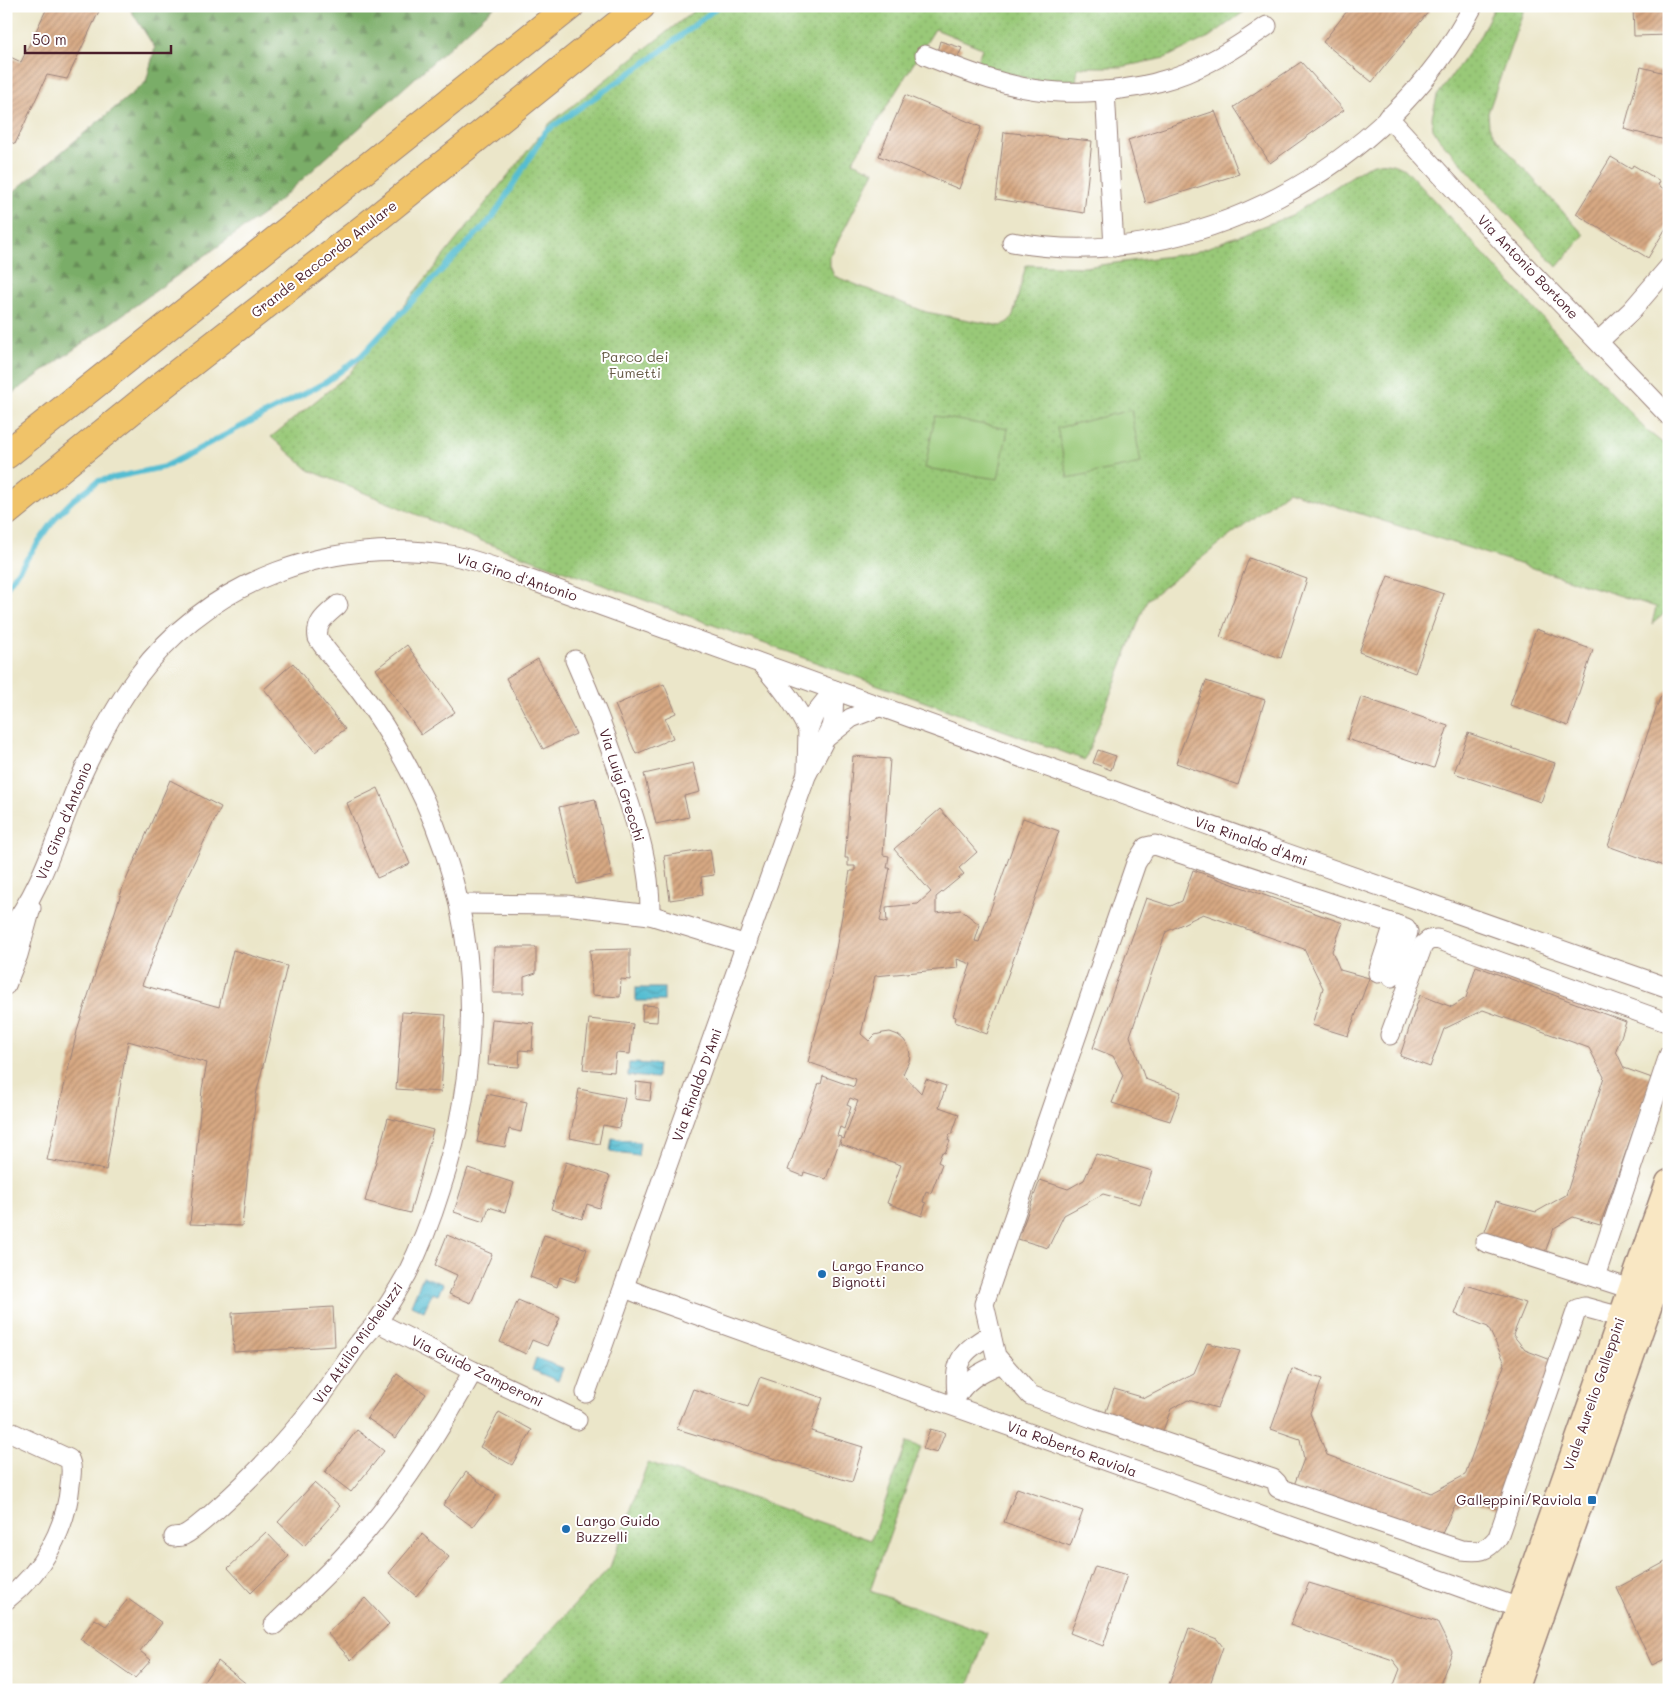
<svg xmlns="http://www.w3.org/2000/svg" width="1675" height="1696" font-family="Mali,sans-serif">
  <defs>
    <pattern id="forest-firs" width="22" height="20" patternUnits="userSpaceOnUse" patternTransform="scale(1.25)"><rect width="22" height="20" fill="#7aad68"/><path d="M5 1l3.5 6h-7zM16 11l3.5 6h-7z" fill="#668c56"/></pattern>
    <pattern id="park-dots" width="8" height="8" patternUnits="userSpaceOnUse" patternTransform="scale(1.25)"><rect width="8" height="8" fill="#99c978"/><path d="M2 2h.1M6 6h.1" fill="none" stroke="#85ac68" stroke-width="1.8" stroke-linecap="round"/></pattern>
    <pattern id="water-waves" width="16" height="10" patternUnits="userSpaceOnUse" patternTransform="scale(1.25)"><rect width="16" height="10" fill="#55bdd2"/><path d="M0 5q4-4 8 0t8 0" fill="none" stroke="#4899ab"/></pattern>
    <pattern id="building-hatch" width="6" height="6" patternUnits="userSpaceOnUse" patternTransform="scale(1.25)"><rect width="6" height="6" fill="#d7a983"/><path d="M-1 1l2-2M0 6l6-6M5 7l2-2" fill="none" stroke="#b0896b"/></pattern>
  </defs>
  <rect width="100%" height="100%" fill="#fff"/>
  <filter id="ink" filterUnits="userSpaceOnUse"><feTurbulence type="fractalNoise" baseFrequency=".02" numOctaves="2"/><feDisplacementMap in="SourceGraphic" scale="10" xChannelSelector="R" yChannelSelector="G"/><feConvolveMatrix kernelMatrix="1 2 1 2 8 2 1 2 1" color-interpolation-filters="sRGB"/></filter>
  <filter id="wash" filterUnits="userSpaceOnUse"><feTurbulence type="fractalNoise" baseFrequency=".0096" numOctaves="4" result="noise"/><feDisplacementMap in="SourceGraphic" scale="20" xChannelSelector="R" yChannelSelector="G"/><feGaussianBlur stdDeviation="1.12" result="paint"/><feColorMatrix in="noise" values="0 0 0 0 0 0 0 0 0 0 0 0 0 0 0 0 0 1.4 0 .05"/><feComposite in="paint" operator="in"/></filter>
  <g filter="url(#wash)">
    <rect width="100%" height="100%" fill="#ebe6c9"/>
    <polygon fill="url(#forest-firs)" stroke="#62664a" points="128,6 495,6 266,212 6,398 6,198 146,82 155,48"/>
    <g fill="url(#park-dots)" stroke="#727452">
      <path d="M 700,6 L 1252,6 L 1209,37 L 1165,58 L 1121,67 L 1078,67 L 1076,82 L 1041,82 L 976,65 L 982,48 L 935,29 L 852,162 L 874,171 L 830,257 L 830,266 L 834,276 L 926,312 L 1001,326 L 1008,322 L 1013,316 L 1026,265 L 1084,267 L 1193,253 L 1292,215 L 1366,167 C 1382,160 1389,162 1405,169 L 1646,430 L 1669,448 L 1669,610 L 1652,624 L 1656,607 L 1288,491 L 1147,600 L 1085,760 L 476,539 L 309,470 L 271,437 L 349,374 L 549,124 Z"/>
      <polygon points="1495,6 1525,6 1488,113 1489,126 1497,139 1584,235 1557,267 1439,139 1433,129 1432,117 1437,96 1479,38"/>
      <polygon points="907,1442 921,1447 870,1591 987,1633 967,1690 495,1690 610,1567 648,1462 871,1540"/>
    </g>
    <g fill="#99c978" stroke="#727452">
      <polygon points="1131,410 1141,463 1068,478 1057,428"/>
      <polygon points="935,416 1008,429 998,479 925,468"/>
    </g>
    <g fill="url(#water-waves)" stroke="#506e7e">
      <rect x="636" y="988" width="28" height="13"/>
      <polygon points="629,1063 658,1064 657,1078 628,1076"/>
      <polygon points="612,1138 640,1142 638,1156 610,1152"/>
      <polygon points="423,1276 443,1284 438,1295 432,1293 424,1311 411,1305"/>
      <polygon points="536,1358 563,1368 558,1381 532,1370"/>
    </g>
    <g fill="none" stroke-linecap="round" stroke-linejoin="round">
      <polyline stroke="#55bdd2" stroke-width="5.5" points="6,588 58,515 73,500 98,481 164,467 326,382 361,356 432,280 493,217 546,131 652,58 719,6"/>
    </g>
    <g id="blocks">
      <g fill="url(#building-hatch)">
        <polygon points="48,6 95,6 100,9 67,79 47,75 15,144 6,140 6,55 21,62"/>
        <polygon points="1351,6 1422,6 1429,11 1372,82 1323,42"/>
        <polygon points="1633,6 1669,6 1669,35 1634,36"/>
        <polygon points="940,41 962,48 956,61 937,52"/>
        <polygon points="1301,62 1344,110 1270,163 1234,107"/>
        <polygon points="1641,67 1669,74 1669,141 1624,129"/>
        <polygon points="905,95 981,127 959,189 879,156"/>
        <polygon points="1215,111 1239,174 1146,204 1128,140"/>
        <polygon points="1004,132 1092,141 1084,213 996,199"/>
        <polygon points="1611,157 1631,169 1633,165 1660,181 1658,185 1669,192 1669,223 1648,258 1576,214"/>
        <polygon points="1249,558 1307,579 1281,658 1220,637"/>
        <polygon points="1388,576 1444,594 1415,673 1359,652"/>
        <polygon points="1536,629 1593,650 1568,726 1510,705"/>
        <polygon points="407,645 455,712 421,735 376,669"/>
        <polygon points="538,659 576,734 543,749 506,678"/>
        <polygon points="293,663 345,729 315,752 264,689"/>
        <polygon points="1206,681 1265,700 1238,785 1176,763"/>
        <polygon points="664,684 676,713 665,718 673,738 636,754 615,705"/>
        <polygon points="1669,688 1669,868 1608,846 1660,698"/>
        <polygon points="1361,697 1448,726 1434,768 1347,739"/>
        <polygon points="1468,733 1555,763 1541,802 1454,773"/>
        <polygon points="1098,750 1116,756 1111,770 1093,763"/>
        <polygon points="853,756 890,759 883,855 889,856 887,868 890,868 880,921 887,923 886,907 918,904 931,892 894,849 940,809 977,852 959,868 964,874 936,897 936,913 961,910 980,925 975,941 979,942 1023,818 1059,831 987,1034 955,1022 956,1017 953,1016 971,964 957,959 958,968 875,976 861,1034 869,1041 875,1035 883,1033 890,1032 898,1035 904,1040 908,1046 910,1054 909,1061 903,1074 921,1093 926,1079 946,1086 939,1107 959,1114 952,1134 950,1134 948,1140 950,1141 945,1153 942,1152 938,1162 942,1164 931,1193 926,1191 923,1202 926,1203 922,1216 887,1203 901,1165 840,1144 842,1138 844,1139 858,1101 850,1098 847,1105 851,1107 844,1129 840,1127 837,1136 841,1137 826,1179 804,1172 803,1176 788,1170 819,1083 821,1084 823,1076 854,1087 856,1079 808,1062 831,977 850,871 855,871 855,866 848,866 848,858 845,858"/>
        <polygon points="693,763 700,792 684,796 689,817 656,824 644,774"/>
        <polygon points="170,780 221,807 174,903 142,985 219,1007 233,950 287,966 256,1095 242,1226 190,1224 202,1089 207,1063 128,1041 106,1170 47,1160 78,1027 123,887"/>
        <polygon points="378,788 410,864 377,878 347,803"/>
        <polygon points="595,799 612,876 577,884 559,807"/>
        <polygon points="710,849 714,875 701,877 703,895 670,900 664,856"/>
        <polygon points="1193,870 1343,923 1332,951 1340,970 1369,978 1348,1036 1312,1025 1323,988 1304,949 1203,914 1166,932 1130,1036 1145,1079 1181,1092 1170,1121 1112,1103 1123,1075 1113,1056 1093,1048 1146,898 1171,906 1182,901"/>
        <polygon points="494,947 536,947 536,973 524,977 524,993 493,993"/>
        <polygon points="630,949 630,980 621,979 620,997 592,995 590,950"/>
        <polygon points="1476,966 1626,1022 1616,1051 1624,1068 1652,1078 1600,1225 1573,1217 1554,1228 1544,1255 1484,1234 1496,1201 1536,1212 1566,1195 1604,1077 1589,1048 1483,1010 1444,1029 1430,1067 1400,1056 1420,995 1452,1007 1466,998"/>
        <polygon points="643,1005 658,1006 657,1022 642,1021"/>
        <polygon points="402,1012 446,1015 441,1092 396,1089"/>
        <polygon points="492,1019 534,1023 532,1051 520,1050 519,1067 488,1065"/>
        <polygon points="589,1019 633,1024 630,1054 616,1053 614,1072 583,1069"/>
        <polygon points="636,1082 652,1084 650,1101 635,1099"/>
        <polygon points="579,1089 625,1098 619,1128 603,1125 599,1144 570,1138"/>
        <polygon points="487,1094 527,1102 521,1132 509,1129 505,1147 477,1142"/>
        <polygon points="388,1118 433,1130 410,1213 365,1201"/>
        <polygon points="1096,1154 1152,1171 1140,1204 1103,1194 1064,1215 1048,1248 1018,1239 1040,1180 1068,1189 1084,1180"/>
        <polygon points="566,1162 610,1176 599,1208 587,1204 582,1219 551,1209"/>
        <polygon points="468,1168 514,1183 505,1212 489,1207 484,1222 454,1212"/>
        <polygon points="447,1235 492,1254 471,1303 449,1294 457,1275 435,1265"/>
        <polygon points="544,1235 587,1249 575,1282 560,1277 557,1287 530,1277"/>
        <polygon points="1466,1285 1526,1303 1513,1335 1525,1350 1556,1362 1498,1509 1472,1501 1454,1507 1441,1536 1294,1485 1304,1459 1300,1439 1271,1429 1292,1369 1322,1379 1310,1413 1327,1455 1431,1493 1465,1475 1505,1363 1488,1327 1455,1314"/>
        <polygon points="518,1300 560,1318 547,1346 532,1340 526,1354 500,1342"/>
        <polygon points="333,1307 335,1346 234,1352 232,1313"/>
        <polygon points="1207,1343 1240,1351 1217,1408 1188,1400 1171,1409 1161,1436 1104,1417 1114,1389 1145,1398 1194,1373"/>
        <polygon points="397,1374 426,1394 396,1438 367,1418"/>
        <polygon points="760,1377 823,1398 811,1431 863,1447 852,1482 677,1429 693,1389 748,1407"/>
        <polygon points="499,1412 532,1430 512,1465 480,1447"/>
        <polygon points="930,1429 945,1433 937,1453 923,1449"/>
        <polygon points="357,1430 384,1451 351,1492 325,1472"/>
        <polygon points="466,1472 497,1495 473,1527 443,1505"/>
        <polygon points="314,1483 340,1506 304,1546 278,1522"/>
        <polygon points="1017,1488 1083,1511 1070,1546 1004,1522"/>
        <polygon points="266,1532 289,1556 251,1593 228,1568"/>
        <polygon points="422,1534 449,1557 416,1596 389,1573"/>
        <polygon points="1669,1560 1669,1657 1652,1665 1617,1588"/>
        <polygon points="1095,1566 1127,1575 1103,1646 1070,1633"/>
        <polygon points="1309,1583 1437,1622 1452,1652 1438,1690 1392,1690 1400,1669 1393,1660 1290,1625"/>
        <polygon points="365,1598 389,1624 351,1660 327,1633"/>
        <polygon points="128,1599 162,1623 140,1651 151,1660 135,1678 80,1639 95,1619 106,1626"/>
        <polygon points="1189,1628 1217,1639 1223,1647 1208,1690 1167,1690"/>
        <polygon points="218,1661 254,1690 198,1690"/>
      </g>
    </g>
  </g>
  <g filter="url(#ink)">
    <use href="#blocks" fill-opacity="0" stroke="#9a827a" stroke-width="1"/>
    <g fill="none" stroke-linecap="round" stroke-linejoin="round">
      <defs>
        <g id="street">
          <path d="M 925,55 C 967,72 1012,90 1059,92 C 1074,93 1090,92 1105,91"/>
          <polyline points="1388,117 1508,248 1669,416"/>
          <path d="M 1012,242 C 1191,276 1391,166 1473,6"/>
          <path d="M 1114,247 L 1105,91 C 1123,89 1141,87 1158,82 C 1199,72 1234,49 1267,26"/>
          <polyline points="1599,341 1631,311 1669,267"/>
          <path d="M 575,660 C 593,701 609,742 623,785 C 638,827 651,870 650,915"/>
          <path d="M 763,666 C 782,687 795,704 808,730"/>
          <polyline points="827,737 851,718 879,707"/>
          <polyline points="807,771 808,730 814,715 834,690"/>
          <polyline points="459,904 566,905 650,915 747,945"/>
          <path d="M 6,934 C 46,886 59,823 85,768 C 100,736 117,704 138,676 C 211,579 331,536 450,555 C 474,559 499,569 522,577 L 1280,851 L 1669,988"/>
          <polyline points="1378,973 1394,924"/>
          <path d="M 1392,977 L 1408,932 L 1406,928 L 1155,845 L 1146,847 L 1136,863 L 984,1304 L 996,1356 L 1030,1395 L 1092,1418 L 1273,1479 L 1277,1483 L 1278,1488 L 1461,1550 C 1480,1552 1486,1552 1498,1537 L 1577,1309 L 1584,1307 L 1621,1317"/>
          <polyline points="6,985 18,955 31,908"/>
          <polyline points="1390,1035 1423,945 1429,940 1437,939 1669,1023"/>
          <polyline points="1485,1242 1631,1289"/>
          <polyline points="1595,1277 1669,1055"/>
          <polyline points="625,1288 650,1298 1519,1608"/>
          <polyline points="377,1322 473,1371 577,1420"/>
          <polyline points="586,1393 806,776 831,727 833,717 834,690"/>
          <path d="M 957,1393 C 953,1360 963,1351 991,1334"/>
          <path d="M 954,1402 C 962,1381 982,1371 1002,1363"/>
          <path d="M 6,1430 L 69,1459 C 73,1467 71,1476 70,1485 C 66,1530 42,1572 6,1600"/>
          <path d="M 174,1537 C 177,1536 181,1537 184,1535 C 193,1531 209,1516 217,1509 C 255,1475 289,1439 320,1398 C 332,1381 344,1364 356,1347 C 362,1338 370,1331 376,1323 C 387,1308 398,1290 407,1274 C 420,1248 431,1220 440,1191 C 487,1051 481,908 412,775 C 396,744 378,714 357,687 C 344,670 328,655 318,638 C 315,622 327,615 338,605"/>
          <path d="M 274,1625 C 306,1594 339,1564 367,1530 C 408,1481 442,1427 473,1371"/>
        </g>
        <g id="secondary">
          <polyline points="1491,1690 1669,1183"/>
          <polyline points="1514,1690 1669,1247"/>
        </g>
        <g id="highway">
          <polyline points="6,455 570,6"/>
          <polyline points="6,512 164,384 372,222 641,6"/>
        </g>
      </defs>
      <use href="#street" stroke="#9a827a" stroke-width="21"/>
      <use href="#secondary" stroke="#9a827a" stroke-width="29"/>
      <use href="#highway" stroke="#9a827a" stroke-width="30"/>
      <use href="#street" stroke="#fff" stroke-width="19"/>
      <use href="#secondary" stroke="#f9e7c3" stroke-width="26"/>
      <use href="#highway" stroke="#f0c369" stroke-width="28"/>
    </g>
  </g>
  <g fill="#1f6fb2" stroke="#fff" stroke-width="2">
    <circle cx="822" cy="1274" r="5"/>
    <rect x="1587" y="1495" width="10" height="10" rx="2.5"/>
    <circle cx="566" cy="1529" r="5"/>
  </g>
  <g text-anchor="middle" stroke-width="4" stroke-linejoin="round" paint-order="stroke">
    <g font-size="14" fill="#4a1f2b" stroke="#fff">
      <text transform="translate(324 259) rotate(-38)" y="5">Grande Raccordo Anulare</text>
      <text transform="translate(1528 267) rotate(46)" y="5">Via Antonio Bortone</text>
      <text transform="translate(517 577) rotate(18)" y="5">Via Gino d'Antonio</text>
      <text transform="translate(622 785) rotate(72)" y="5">Via Luigi Grecchi</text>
      <text transform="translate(64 821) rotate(-68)" y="5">Via Gino d'Antonio</text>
      <text transform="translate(1251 841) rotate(20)" y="5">Via Rinaldo d'Ami</text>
      <text transform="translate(697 1085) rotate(-70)" y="5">Via Rinaldo D'Ami</text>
      <text transform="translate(358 1343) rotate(-55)" y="5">Via Attilio Micheluzzi</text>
      <text transform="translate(477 1371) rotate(26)" y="5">Via Guido Zamperoni</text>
      <text transform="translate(1594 1394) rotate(-71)" y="5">Viale Aurelio Galleppini</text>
      <text transform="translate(1072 1449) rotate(20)" y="5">Via Roberto Raviola</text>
    </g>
    <g font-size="14" fill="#665a46" stroke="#fff">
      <text x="635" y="362">Parco dei<tspan x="635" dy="16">Fumetti</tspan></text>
    </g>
    <g font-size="14" fill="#4a1f2b" stroke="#fff" text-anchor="start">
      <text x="832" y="1271">Largo Franco<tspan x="832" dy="16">Bignotti</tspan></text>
      <text x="1582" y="1505" text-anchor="end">Galleppini/Raviola</text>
      <text x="576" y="1526">Largo Guido<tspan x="576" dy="16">Buzzelli</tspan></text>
    </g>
  </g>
  <rect width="1675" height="1696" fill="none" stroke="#fff" stroke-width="25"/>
  <path d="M25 45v8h146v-8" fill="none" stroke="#4a1f2b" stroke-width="2.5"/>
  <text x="32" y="45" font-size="15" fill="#4a1f2b" stroke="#ffffff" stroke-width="4" paint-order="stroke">50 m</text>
</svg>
